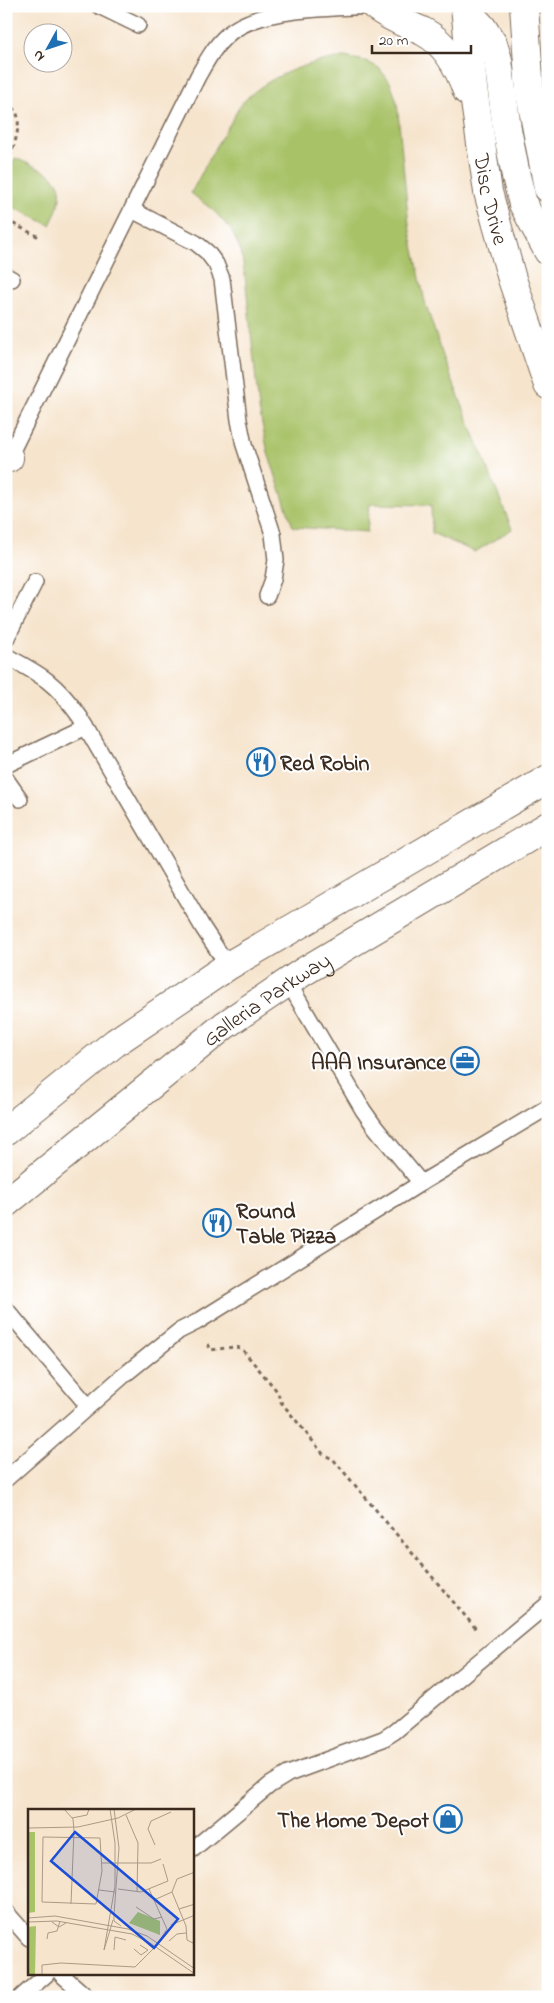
<svg xmlns="http://www.w3.org/2000/svg" width="554" height="2003" font-family="'Indie Flower',sans-serif">
  <rect width="100%" height="100%" fill="#fff"/>
  <filter id="ink" filterUnits="userSpaceOnUse"><feTurbulence type="fractalNoise" baseFrequency=".02" numOctaves="2"/><feDisplacementMap in="SourceGraphic" scale="10" xChannelSelector="R" yChannelSelector="G"/><feConvolveMatrix kernelMatrix="1 2 1 2 8 2 1 2 1" color-interpolation-filters="sRGB"/></filter>
  <filter id="wash" filterUnits="userSpaceOnUse"><feTurbulence type="fractalNoise" baseFrequency=".0096" numOctaves="4" result="noise"/><feDisplacementMap in="SourceGraphic" scale="20" xChannelSelector="R" yChannelSelector="G"/><feGaussianBlur stdDeviation="1.12" result="paint"/><feColorMatrix in="noise" values="0 0 0 0 0 0 0 0 0 0 0 0 0 0 0 0 0 1.4 0 .05"/><feComposite in="paint" operator="in"/></filter>
  <g filter="url(#wash)">
    <rect width="100%" height="100%" fill="#f6e4cc"/>
    <g fill="#a8c268" stroke="#727643">
      <path d="M 344,57 L 366,61 L 379,68 L 390,82 L 397,102 L 409,226 L 425,302 L 445,362 L 512,529 L 475,552 L 432,533 L 431,505 L 370,504 L 367,532 L 293,527 L 268,453 L 259,409 L 245,276 L 241,251 L 231,230 L 215,212 L 191,193 C 204,169 216,144 231,122 C 235,115 238,108 243,102 C 269,75 308,62 344,57 Z"/>
      <path d="M 15,158 C 54,175 74,178 50,225 L 6,204 L 6,178 Z"/>
    </g>
  </g>
  <g filter="url(#ink)">
    <g fill="none" stroke-linecap="round" stroke-linejoin="round">
      <defs>
        <g id="service">
          <polyline points="99,6 138,25"/>
          <polyline points="132,210 196,243 207,252 216,264 222,279 239,420 244,445 273,534 276,560 273,579 267,596"/>
          <polyline points="6,276 12,279"/>
          <path d="M 6,463 L 198,76 C 206,62 214,47 226,36 C 257,7 328,9 370,6"/>
          <polyline points="6,639 35,582"/>
          <path d="M 6,656 C 42,675 56,683 80,717 L 203,928 L 228,966"/>
          <polyline points="6,765 86,727"/>
          <polyline points="6,779 20,799"/>
          <polyline points="288,982 363,1110 375,1127 421,1183"/>
          <polyline points="6,1309 88,1406"/>
          <polyline points="6,1479 123,1376 179,1331 197,1322 421,1183 548,1107"/>
          <polyline points="192,1850 270,1785 288,1774 383,1739 394,1732 548,1604"/>
          <polyline points="6,1912 29,1938"/>
          <polyline points="61,1974 87,1997"/>
          <polyline points="21,1997 47,1974"/>
        </g>
        <polyline id="minor" points="6,457 9,458"/>
        <g id="tertiary">
          <polyline points="6,1131 116,1042 228,966 548,779"/>
          <path id="s1" d="M 6,1203 L 225,1025 L 303,972 L 548,826"/>
        </g>
        <g id="secondary">
          <path d="M 375,6 C 390,18 407,24 424,32 C 447,44 459,68 467,91"/>
          <path id="s2" d="M 465,6 L 473,88 L 488,192 L 512,279 L 548,385"/>
          <polyline points="524,6 530,93 548,188"/>
          <polyline points="465,9 482,27 493,44 498,60 507,129 516,176 523,204 548,251"/>
        </g>
      </defs>
      <use href="#service" stroke="#7c6b5b" stroke-width="18"/>
      <use href="#minor" stroke="#7c6b5b" stroke-width="30"/>
      <use href="#tertiary" stroke="#7c6b5b" stroke-width="30"/>
      <use href="#secondary" stroke="#7c6b5b" stroke-width="30"/>
      <g stroke="#7c6b5b" stroke-width="3" stroke-dasharray="4 4" stroke-linecap="butt">
        <path d="M 6,102 C 9,105 16,110 17,114 C 22,127 11,155 6,167"/>
        <polyline points="6,220 41,238"/>
        <polyline points="208,1344 211,1350 234,1347 241,1348 277,1391 281,1402 324,1455 333,1459 477,1630"/>
      </g>
      <use href="#service" stroke="#fff" stroke-width="15"/>
      <use href="#minor" stroke="#fff" stroke-width="28"/>
      <use href="#tertiary" stroke="#fff" stroke-width="28"/>
      <use href="#secondary" stroke="#fff" stroke-width="28"/>
    </g>
  </g>
  <defs>
    <symbol id="restaurant-ring" viewBox="-11 -11 22 22"><circle r="9.5" fill="#fff" stroke="#1f6fb2" stroke-width="1.5"/><path d="M-5-6h1v4h1v-4h1v4h1v-4h1v5L-1.5 .5V6h-2V.5L-5-1ZM5-6V6H3V1.5H1.5Q1.5-4 5-6Z" fill="#1f6fb2"/></symbol>
    <symbol id="office-ring" viewBox="-11 -11 22 22"><circle r="9.5" fill="#fff" stroke="#1f6fb2" stroke-width="1.5"/><path d="M-6-3h4V-5.5h4V-3h4V5H-6ZM-1-4.5V-3h2v-1.5ZM-6 0V1H6V0Z" fill="#1f6fb2"/></symbol>
    <symbol id="shop-ring" viewBox="-11 -11 22 22"><circle r="9.5" fill="#fff" stroke="#1f6fb2" stroke-width="1.5"/><path d="M-5-2.5h2.3a2.7 3.5 0 0 1 5.4 0H5L5.5 6h-11ZM-1.5-2.5h3a1.5 2.3 0 0 0-3 0Z" fill="#1f6fb2"/></symbol>
  </defs>
  <g fill-rule="evenodd">
    <use href="#restaurant-ring" x="245" y="746" width="32" height="32"/>
    <use href="#office-ring" x="449" y="1045" width="32" height="32"/>
    <use href="#restaurant-ring" x="201" y="1207" width="32" height="32"/>
    <use href="#shop-ring" x="432" y="1803" width="32" height="32"/>
  </g>
  <g text-anchor="middle" stroke-width="4" stroke-linejoin="round" paint-order="stroke">
    <g font-size="22" fill="#3b2a1e" stroke="#fff">
      <text dy="8" stroke="none"><textPath href="#s2" startOffset="195">Disc Drive</textPath></text>
      <text dy="8" stroke="none"><textPath href="#s1" startOffset="331">Galleria Parkway</textPath></text>
    </g>
    <g font-size="22" font-weight="bold" fill="#3b2a1e" stroke="#fff" text-anchor="start">
      <text x="280" y="770">Red Robin</text>
      <text x="446" y="1069" text-anchor="end">AAA Insurance</text>
      <text x="236" y="1218">Round<tspan x="236" dy="25">Table Pizza</tspan></text>
      <text x="429" y="1827" text-anchor="end">The Home Depot</text>
    </g>
  </g>
  <g transform="translate(28 1809)">
    <rect width="166" height="166" fill="#f6e4cc"/>
    <path d="M 0,23 L 7,23 L 7,103 L 0,104 ZM 110,103 L 132,112 L 132,126 L 101,114 ZM 8,117 L 7,166 L 0,166 L 0,118 Z" fill="#a8c268"/>
    <path fill="none" stroke="#ab9a86" stroke-width="1" d="M 36,0 L 45,10 L 46,22 L 43,95M 86,0 L 91,39 L 86,105M 98,6 L 110,34 L 109,83M 44,9 L 59,6 L 61,0M 0,19 L 50,18 L 90,9 L 108,0M 15,28 L 72,29 L 74,62 L 68,95 L 14,93 ZM 127,36 L 120,20 L 123,12 L 143,3M 74,54 L 123,54 L 133,50M 90,80 L 113,83 L 140,72 L 135,55M 121,80 L 139,120 L 130,134M 71,81 L 87,83M 144,83 L 149,70 L 167,63M 126,91 L 144,83 L 158,117 L 159,131 L 167,135M 108,98 L 126,110 L 134,108M 151,100 L 167,95M 86,105 L 86,112 L 93,117M 0,109 L 27,107 L 100,120 L 119,127 L 167,160M 0,113 L 29,112 L 104,125 L 122,134 L 167,165M 24,113 L 31,118 L 38,114M 143,116 L 167,106M 19,130 L 20,124 L 29,122 L 32,112M 141,132 L 149,125 L 158,124M 106,140 L 113,146 L 120,141 L 112,136M 76,141 L 85,111M 76,141 L 87,77 L 87,34 L 82,0M 86,141 L 87,128 L 98,131M 14,166 L 14,156 L 33,154 L 107,158 L 128,137"/>
    <path fill="#1d4ed8" fill-opacity="0.15" stroke="#1d4ed8" stroke-width="2.5" d="M 47,23 L 150,110 L 126,139 L 23,52 Z"/>
    <rect width="166" height="166" fill="none" stroke="#3b2a1e" stroke-width="2.5"/>
  </g>
  <rect width="554" height="2003" fill="none" stroke="#fff" stroke-width="25"/>
  <g transform="translate(48 48) rotate(230)"><circle r="24" fill="#ffffff" stroke="#b1aaa5"/>
  <path d="M0-4L9 19L0 12L-9 19Z" fill="#1f6fb2"/>
  <text y="-8" font-size="14" font-weight="bold" text-anchor="middle" fill="#3b2a1e">N</text>
  </g>
  <path d="M372 45v8h99v-8" fill="none" stroke="#3b2a1e" stroke-width="2.5"/>
  <text x="379" y="45" font-size="15" fill="#3b2a1e" stroke="#ffffff" stroke-width="4" paint-order="stroke">20 m</text>
</svg>
